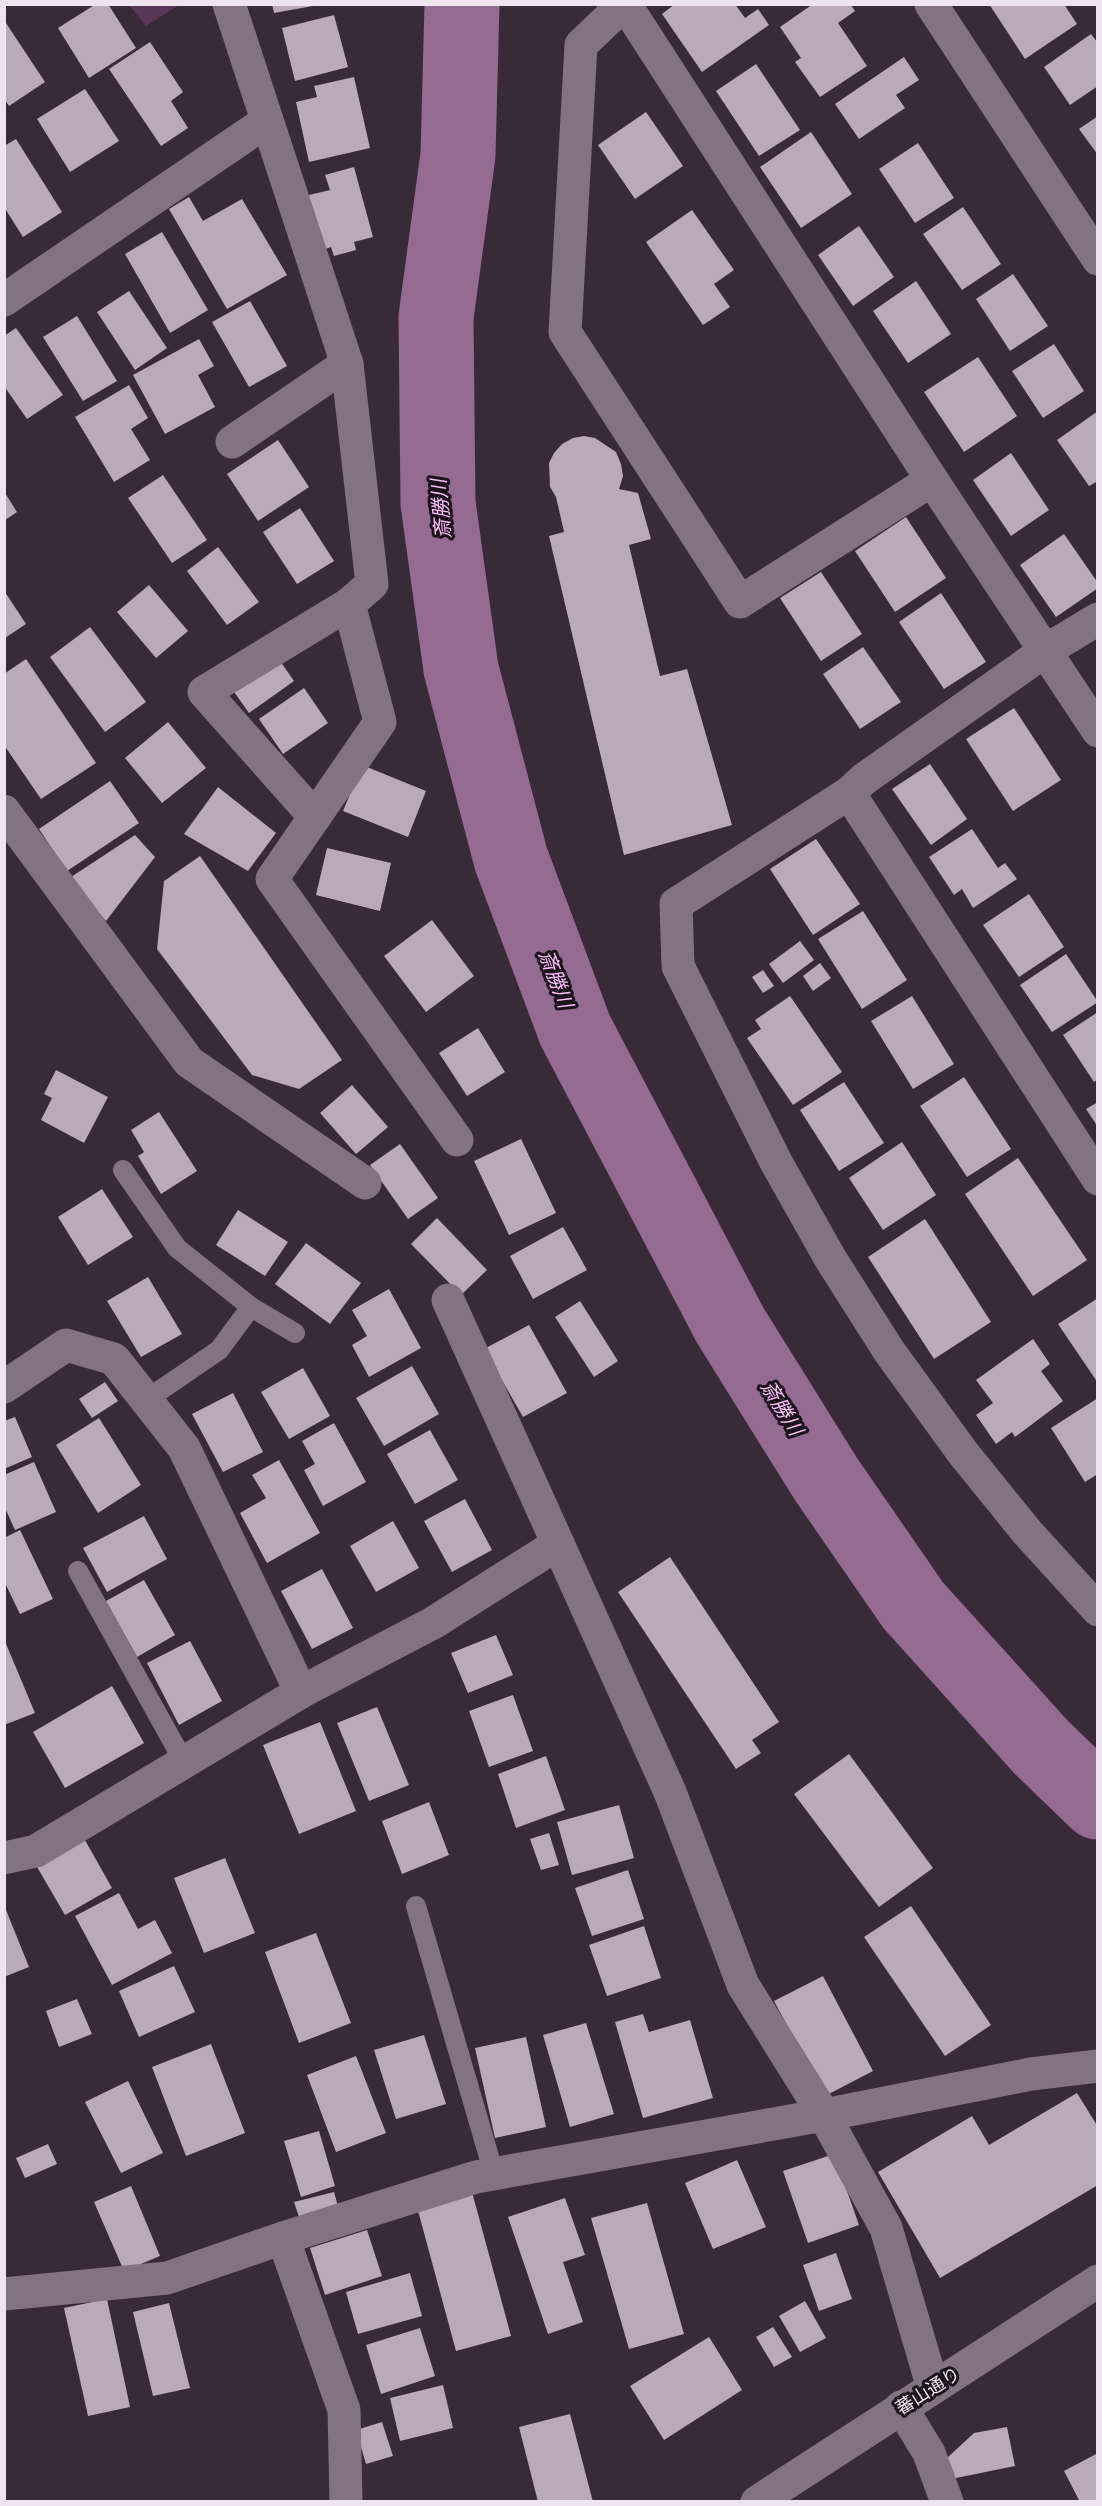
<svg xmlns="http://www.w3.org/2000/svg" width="1102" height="2506" font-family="'Titillium Web','Noto Sans JP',sans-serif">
  <rect width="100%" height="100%" fill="#382a37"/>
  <polygon fill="#583656" points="129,5 179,5 146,26"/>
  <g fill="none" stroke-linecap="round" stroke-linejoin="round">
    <polyline stroke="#956a93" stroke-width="75" points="462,4 458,155 436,317 438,503 461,669 511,859 575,1030 730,1325 826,1479 913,1605 1041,1747 1098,1802"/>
  </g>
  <g fill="#baa9b9">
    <polygon points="96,4 108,4 136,48 89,78 58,28"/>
    <polygon points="272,4 313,4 313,6 274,13"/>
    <polygon points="675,4 735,4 745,18 758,9 769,25 702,72 662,14"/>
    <polygon points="813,4 850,4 855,11 838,23 867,66 820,97 795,62 801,58 780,27"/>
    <polygon points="989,4 1064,4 1077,24 1025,59"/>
    <polygon points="334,15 348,67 295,81 282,28"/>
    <polygon points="4,20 45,82 9,106 4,99"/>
    <polygon points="1091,34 1098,43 1098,86 1070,105 1044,67"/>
    <polygon points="150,42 183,92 171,101 188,128 161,146 109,69"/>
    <polygon points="904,57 919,80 896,95 905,108 859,139 835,104"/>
    <polygon points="756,64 800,130 759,156 716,91"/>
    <polygon points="354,77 370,148 309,162 296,102 317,97 314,86"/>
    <polygon points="85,89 119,141 70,172 37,119"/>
    <polygon points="646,112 683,166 635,199 598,145"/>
    <polygon points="1098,116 1098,155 1079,129"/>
    <polygon points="811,132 852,194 801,228 760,167"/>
    <polygon points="16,139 62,212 23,237 4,207 4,146"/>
    <polygon points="918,143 954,198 915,223 879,169"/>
    <polygon points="354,167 373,237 354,242 356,250 334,256 331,247 320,251 305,196 330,190 325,175"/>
    <polygon points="189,197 203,221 242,199 287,275 227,309 169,209"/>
    <polygon points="963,207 1001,264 962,290 923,234"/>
    <polygon points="692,210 734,270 714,284 730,307 703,325 646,242"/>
    <polygon points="859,226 894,277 853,306 818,255"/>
    <polygon points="162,232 208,310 170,333 125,254"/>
    <polygon points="1013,274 1048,326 1010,351 976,299"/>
    <polygon points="916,281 951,334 908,363 873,311"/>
    <polygon points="129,291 167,348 135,370 97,312"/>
    <polygon points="250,301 287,366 249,387 212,322"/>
    <polygon points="77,316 117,381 83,401 43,337"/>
    <polygon points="16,328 63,395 27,419 4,386 4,336"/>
    <polygon points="199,339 214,366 198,375 215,407 165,434 133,375"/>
    <polygon points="1054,344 1084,391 1043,418 1012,371"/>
    <polygon points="978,357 1017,416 964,452 924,392"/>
    <polygon points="129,385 148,418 131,429 150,460 114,482 75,417"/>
    <polygon points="1098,411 1098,481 1089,486 1057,440"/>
    <polygon points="584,436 595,438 616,452 621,464 623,476 619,489 638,493 651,539 629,545 660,676 687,669 732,825 624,855 549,536 564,532 556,497 550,487 549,463 554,453 562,444 573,438"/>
    <polygon points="278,440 309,487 258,521 227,474"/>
    <polygon points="1011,453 1049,510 1011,536 973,480"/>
    <polygon points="163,475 207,540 172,563 128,498"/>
    <polygon points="5,493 17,512 5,520"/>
    <polygon points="300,508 334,561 297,584 263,532"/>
    <polygon points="906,517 946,578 895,612 855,551"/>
    <polygon points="1064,534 1098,583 1098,588 1056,617 1020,565"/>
    <polygon points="218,547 259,602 227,625 187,571"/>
    <polygon points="821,572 862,634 821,661 780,598"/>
    <polygon points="149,585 188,631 156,658 117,612"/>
    <polygon points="5,592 26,624 5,638"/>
    <polygon points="941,593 986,662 944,689 899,622"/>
    <polygon points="90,627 146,702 105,732 50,657"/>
    <polygon points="863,647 901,702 860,729 823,674"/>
    <polygon points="278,658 294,681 249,713 232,689"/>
    <polygon points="26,659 96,763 41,799 4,745 4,674"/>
    <polygon points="304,688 328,723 283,754 259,719"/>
    <polygon points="1014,708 1061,780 1013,811 966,739"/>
    <polygon points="168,722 206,768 162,803 125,758"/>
    <polygon points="930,764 967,819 931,845 892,789"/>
    <polygon points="362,765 426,791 408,837 343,811"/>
    <polygon points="110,781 139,823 67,871 39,829"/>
    <polygon points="218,787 276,833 248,871 184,834"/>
    <polygon points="972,829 998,868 1005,863 1017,879 973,908 962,889 954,895 929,857"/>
    <polygon points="135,835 155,857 106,921 68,879"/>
    <polygon points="816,839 860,904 813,935 770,869"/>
    <polygon points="327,848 391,863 380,911 316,895"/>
    <polygon points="200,856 342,1060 299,1089 252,1075 157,949 164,881"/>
    <polygon points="1029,894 1064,947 1019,977 983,925"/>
    <polygon points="863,911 907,980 862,1009 818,939"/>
    <polygon points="432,920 474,976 426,1012 384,956"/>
    <polygon points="800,941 814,960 783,983 769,964"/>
    <polygon points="1066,954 1098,1002 1052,1032 1020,985"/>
    <polygon points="820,963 831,978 813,991 803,976"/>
    <polygon points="763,970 774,986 763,993 752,977"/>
    <polygon points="790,996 842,1072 793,1105 747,1038 761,1029 755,1020"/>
    <polygon points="912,996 954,1064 913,1089 871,1021"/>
    <polygon points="1098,1012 1098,1079 1094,1082 1063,1035"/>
    <polygon points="478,1028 505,1072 467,1096 439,1053"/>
    <polygon points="56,1070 108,1097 84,1143 41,1120 52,1098 44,1094"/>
    <polygon points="964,1077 1011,1149 967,1177 920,1106"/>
    <polygon points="844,1082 884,1143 839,1171 800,1110"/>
    <polygon points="352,1085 388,1127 356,1154 320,1113"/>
    <polygon points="1098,1102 1098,1127 1086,1109"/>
    <polygon points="159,1112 197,1171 161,1194 138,1156 144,1152 131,1130"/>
    <polygon points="521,1139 556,1213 509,1235 474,1161"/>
    <polygon points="902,1142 936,1195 883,1230 849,1178"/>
    <polygon points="400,1144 438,1198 408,1219 370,1165"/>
    <polygon points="1018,1158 1087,1260 1033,1296 965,1194"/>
    <polygon points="102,1189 133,1237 88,1265 58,1217"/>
    <polygon points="238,1210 288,1242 265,1276 216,1245"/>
    <polygon points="437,1218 487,1270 461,1295 411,1244"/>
    <polygon points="925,1219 991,1322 934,1359 868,1257"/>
    <polygon points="563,1227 587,1270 533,1299 510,1256"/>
    <polygon points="306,1243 361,1283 330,1324 275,1284"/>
    <polygon points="148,1277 182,1334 141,1357 107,1301"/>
    <polygon points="389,1289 421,1348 369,1377 352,1345 367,1336 352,1310"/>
    <polygon points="1098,1298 1098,1383 1058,1324"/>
    <polygon points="580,1301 618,1361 594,1377 555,1317"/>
    <polygon points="529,1325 567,1393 523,1417 484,1349"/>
    <polygon points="1033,1339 1050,1364 1041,1371 1063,1401 1015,1437 1012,1432 996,1444 976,1415 993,1403 976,1380"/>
    <polygon points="412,1366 439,1414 384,1446 356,1398"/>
    <polygon points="303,1368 330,1416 289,1439 261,1392"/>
    <polygon points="105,1382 118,1401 92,1418 79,1399"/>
    <polygon points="233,1393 263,1452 223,1472 192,1414"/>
    <polygon points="1098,1398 1098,1474 1085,1482 1051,1428"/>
    <polygon points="15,1417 32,1457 4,1469 4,1421"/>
    <polygon points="99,1418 141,1485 98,1513 56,1445"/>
    <polygon points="334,1423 366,1482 323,1506 304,1470 315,1464 302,1441"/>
    <polygon points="430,1430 458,1480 415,1504 387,1454"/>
    <polygon points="279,1460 320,1533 267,1563 240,1513 266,1498 252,1475"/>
    <polygon points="34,1462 56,1512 15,1530 4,1506 4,1475"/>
    <polygon points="465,1499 492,1550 452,1572 424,1521"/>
    <polygon points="144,1516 167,1559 107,1592 83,1548"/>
    <polygon points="393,1521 419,1568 376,1592 350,1546"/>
    <polygon points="20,1530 53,1599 20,1614 4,1581 4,1538"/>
    <polygon points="670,1557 779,1722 752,1740 761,1753 736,1769 618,1592"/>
    <polygon points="322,1569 353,1628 312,1649 281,1591"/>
    <polygon points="144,1580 175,1635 137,1657 106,1601"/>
    <polygon points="496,1635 513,1675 468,1693 451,1653"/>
    <polygon points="4,1639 35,1713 4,1725"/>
    <polygon points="190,1641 222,1701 179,1725 147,1663"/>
    <polygon points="112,1686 144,1743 65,1788 33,1732"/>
    <polygon points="513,1695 533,1751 489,1767 469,1711"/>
    <polygon points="377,1707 409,1785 369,1801 337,1723"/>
    <polygon points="320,1722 356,1811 299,1834 263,1745"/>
    <polygon points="849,1754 933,1868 879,1907 794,1794"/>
    <polygon points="546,1756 565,1810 516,1828 498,1774"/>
    <polygon points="429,1802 449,1855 402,1874 382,1821"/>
    <polygon points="619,1805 634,1858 572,1875 557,1822"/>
    <polygon points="81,1833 112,1888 65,1915 33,1860"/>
    <polygon points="549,1833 559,1865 541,1870 530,1839"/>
    <polygon points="225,1858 255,1933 204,1953 174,1878"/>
    <polygon points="628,1870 644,1919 592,1936 575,1888"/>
    <polygon points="119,1893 138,1929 155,1920 172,1953 112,1985 75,1916"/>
    <polygon points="4,1905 29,1967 4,1977"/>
    <polygon points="911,1906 991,2025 945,2056 864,1937"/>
    <polygon points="644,1926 661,1978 607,1996 589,1945"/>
    <polygon points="316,1933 351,2023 299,2043 265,1952"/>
    <polygon points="174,1966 195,2012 139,2037 119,1991"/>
    <polygon points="823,1976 873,2071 825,2096 774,2001"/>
    <polygon points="77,1999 92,2034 59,2047 46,2011"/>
    <polygon points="643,2014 649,2032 690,2020 713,2098 643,2118 615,2022"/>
    <polygon points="586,2023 614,2114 570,2127 543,2035"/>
    <polygon points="424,2035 446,2104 396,2119 374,2050"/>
    <polygon points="526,2037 546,2127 495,2138 475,2048"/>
    <polygon points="211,2044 245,2133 186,2156 152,2067"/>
    <polygon points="356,2056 386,2133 336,2152 307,2075"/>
    <polygon points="128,2081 163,2153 121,2173 85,2102"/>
    <polygon points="1077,2093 1098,2127 1098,2185 940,2278 878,2172 972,2116 989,2145"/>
    <polygon points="319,2131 335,2186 301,2197 284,2141"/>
    <polygon points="48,2144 57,2164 25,2178 16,2158"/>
    <polygon points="834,2154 859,2225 808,2243 783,2171"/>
    <polygon points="737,2160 766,2227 713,2249 685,2183"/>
    <polygon points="131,2186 160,2256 124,2271 94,2202"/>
    <polygon points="334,2192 339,2210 300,2220 294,2202"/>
    <polygon points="472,2192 511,2336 456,2351 417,2207"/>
    <polygon points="565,2198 585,2255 563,2262 583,2322 548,2334 508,2217"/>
    <polygon points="647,2203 684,2334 629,2349 591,2218"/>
    <polygon points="367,2230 382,2276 325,2295 310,2248"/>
    <polygon points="836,2253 852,2299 819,2311 803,2265"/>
    <polygon points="410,2273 422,2316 358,2334 346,2292"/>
    <polygon points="107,2299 130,2407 88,2416 64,2308"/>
    <polygon points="805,2301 826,2338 800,2352 779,2316"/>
    <polygon points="169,2303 190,2388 153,2396 133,2312"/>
    <polygon points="773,2327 792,2357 774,2367 756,2337"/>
    <polygon points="420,2328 435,2376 381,2394 366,2345"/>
    <polygon points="709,2337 742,2390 664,2440 630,2386"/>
    <polygon points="443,2385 453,2428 400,2441 390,2398"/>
    <polygon points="570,2414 593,2502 538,2502 519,2427"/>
    <polygon points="382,2422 393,2456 366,2464 356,2430"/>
    <polygon points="1007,2427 1015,2466 951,2479 947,2458 974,2433"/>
    <polygon points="1098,2453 1098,2502 1080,2502 1064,2471"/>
  </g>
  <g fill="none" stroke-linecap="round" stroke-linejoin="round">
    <g stroke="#837382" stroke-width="20">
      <polyline points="123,1170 177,1248 251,1307 295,1333"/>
      <polyline points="146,1400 219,1350 251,1307"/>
      <polyline points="78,1571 184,1762"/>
      <polyline points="416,1906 494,2174"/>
    </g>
    <g stroke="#837382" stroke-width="33">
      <polyline points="229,4 347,364 372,584 349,604 380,722 272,879 457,1140"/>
      <polyline points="624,4 581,45 565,332 740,602 932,480"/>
      <polyline points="625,4 932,480 1098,731"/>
      <polyline points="4,300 267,121"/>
      <polyline points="232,442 347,364"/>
      <polyline points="1098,619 1045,651 864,779 849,793 676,904 678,966 776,1162 830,1258 889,1351 963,1453 1027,1532 1098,1610"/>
      <polyline points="849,793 1098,1179"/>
      <polyline points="4,811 189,1062 365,1183"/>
      <polyline points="315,817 204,692 349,604"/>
      <polyline points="448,1300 670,1792 743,1985 824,2115 886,2228 933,2388"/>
      <polyline points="4,1387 66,1345 114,1359 184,1448 301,1692"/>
      <polyline points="4,1858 36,1851 301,1692 433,1623 558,1544"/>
      <polyline points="283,2238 344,2410 346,2502"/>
      <polyline points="4,2294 167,2278 283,2238 476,2177 824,2115 1031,2074 1098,2066"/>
      <polyline points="901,2407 929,2453 947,2502"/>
    </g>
    <g stroke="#837382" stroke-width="33">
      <polyline points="931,4 1098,259"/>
      <polyline points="757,2502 1098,2281"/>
    </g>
  </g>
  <g text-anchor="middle" stroke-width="6" stroke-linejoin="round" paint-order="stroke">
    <g font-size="18" fill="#eee4ed" stroke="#1b151b">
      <text transform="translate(928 2391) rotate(-32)" y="6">蕃山通り</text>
    </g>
    <g font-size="20" font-style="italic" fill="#febcfb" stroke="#1b151b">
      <text transform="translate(441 509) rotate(-95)" y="7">斎勝川</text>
      <text transform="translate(556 979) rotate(69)" y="7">斎勝川</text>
      <text transform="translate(782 1408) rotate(58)" y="7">斎勝川</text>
    </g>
  </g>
  <rect width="1102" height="2506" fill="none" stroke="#eee4ed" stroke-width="12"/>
</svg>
